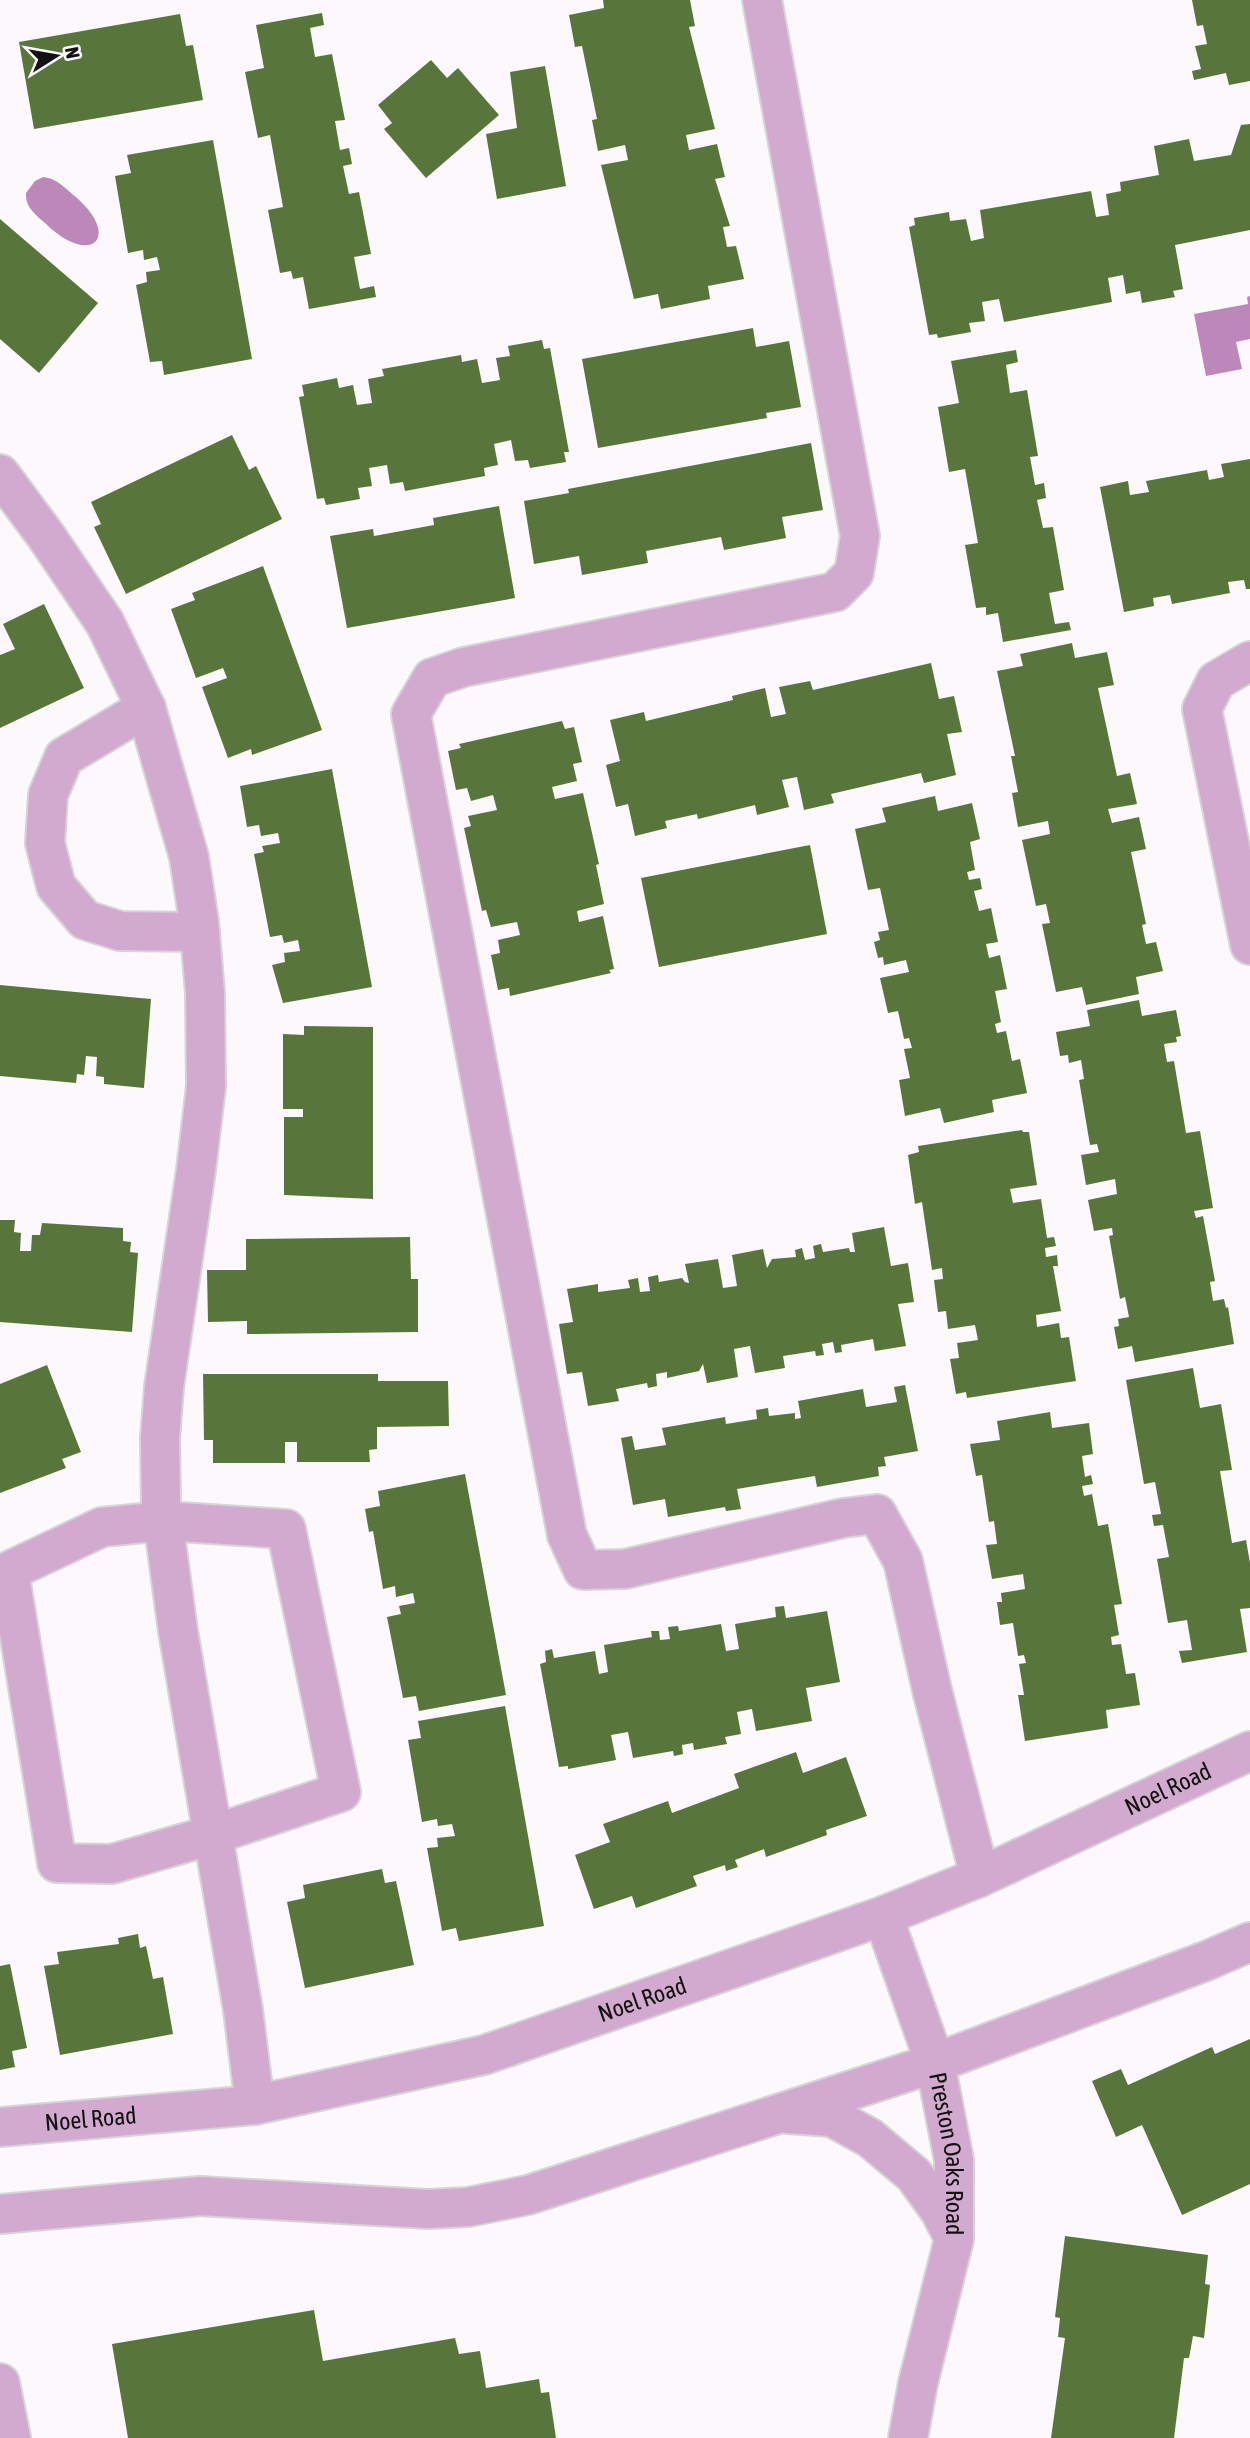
<svg xmlns="http://www.w3.org/2000/svg" width="1250" height="2438" font-family="'Asap Condensed',sans-serif">
  <rect width="100%" height="100%" fill="#fdf8fc"/>
  <g fill="#bc88b9">
    <path d="M 43,177 C 55,178 62,185 71,193 C 125,236 91,269 45,223 C 35,214 25,207 26,193 L 35,181 Z"/>
    <polygon points="1250,296 1250,339 1236,342 1242,369 1206,376 1194,314 1248,304 1247,297"/>
  </g>
  <g fill="#58763c">
    <polygon points="603,0 690,0 695,26 689,27 715,129 686,135 689,150 717,144 725,177 715,179 730,226 723,227 727,247 736,246 744,279 708,286 710,299 661,309 658,294 634,299 601,165 628,160 625,145 598,151 592,120 597,119 582,46 575,47 569,15 604,8"/>
    <polygon points="1192,0 1250,0 1250,81 1229,85 1226,73 1194,80 1192,71 1201,69 1195,46 1207,44 1203,25 1197,26"/>
    <polygon points="322,13 324,25 310,28 315,57 332,54 345,120 335,121 340,150 349,148 352,164 343,166 349,194 359,192 371,254 354,257 360,289 374,286 376,297 309,309 303,277 293,279 291,271 280,273 268,210 283,207 270,135 258,138 245,72 264,68 256,25"/>
    <polygon points="180,14 186,46 193,45 203,100 34,129 19,42"/>
    <polygon points="431,60 447,78 458,68 499,115 426,178 384,129 392,123 378,105"/>
    <polygon points="545,66 566,186 497,199 486,134 517,128 510,72"/>
    <polygon points="1250,124 1250,230 1175,245 1183,289 1173,291 1175,297 1142,303 1140,291 1126,294 1123,275 1108,278 1112,302 1004,322 999,299 982,302 985,321 969,323 971,332 938,338 937,334 929,335 909,227 915,225 914,218 949,212 950,221 966,219 971,241 984,238 980,210 1091,191 1096,217 1109,215 1106,194 1121,191 1120,182 1159,175 1154,146 1189,139 1194,161 1231,155 1241,125"/>
    <polygon points="213,140 252,359 164,375 162,361 150,362 136,285 147,282 146,272 160,270 157,257 144,260 143,250 128,253 115,176 131,173 127,155"/>
    <polygon points="0,219 98,303 39,373 0,339"/>
    <polygon points="753,328 756,347 789,341 801,407 766,413 767,418 598,448 582,359"/>
    <polygon points="542,340 544,349 550,348 569,452 564,452 566,462 530,468 528,460 515,461 511,440 494,444 498,465 484,468 485,476 405,491 403,482 390,484 387,465 369,468 372,486 358,488 360,499 326,505 324,498 317,499 299,397 304,396 302,385 337,378 339,388 353,385 357,405 372,403 368,379 384,376 382,369 461,355 462,362 477,359 482,383 500,380 496,358 510,356 508,346"/>
    <polygon points="1016,350 1018,362 1006,365 1010,393 1027,390 1038,456 1030,457 1035,485 1044,483 1046,498 1037,500 1043,528 1053,527 1064,590 1049,593 1055,624 1069,622 1071,630 1003,642 998,613 986,615 986,607 976,608 965,545 978,543 965,469 949,472 938,407 959,403 951,361"/>
    <polygon points="232,435 249,470 256,466 282,519 126,594 94,527 101,524 91,502"/>
    <polygon points="811,443 823,510 782,517 786,538 724,550 721,537 646,551 648,563 582,575 579,556 534,564 524,501 569,493 568,489"/>
    <polygon points="1250,459 1250,589 1246,589 1244,580 1228,582 1230,593 1172,604 1170,595 1153,598 1154,606 1124,612 1100,487 1128,481 1130,495 1149,492 1146,481 1207,470 1209,480 1224,477 1221,464"/>
    <polygon points="499,506 515,598 347,628 330,536 373,529 374,536 434,525 433,518"/>
    <polygon points="263,566 322,730 252,755 251,749 228,758 202,687 227,678 223,668 196,678 171,609 195,600 192,593"/>
    <polygon points="44,604 84,688 0,728 0,655 15,649 3,624"/>
    <polygon points="1072,643 1075,658 1107,652 1114,685 1098,688 1117,776 1130,773 1137,804 1108,809 1112,823 1139,817 1146,849 1131,852 1146,924 1142,925 1146,944 1156,942 1163,971 1136,977 1139,994 1086,1005 1082,987 1056,992 1042,924 1050,923 1046,904 1036,906 1022,840 1050,834 1048,821 1018,827 1012,793 1018,792 1011,756 1015,756 997,671 1023,666 1020,654"/>
    <polygon points="931,663 939,699 954,696 962,732 947,734 956,775 924,783 921,773 831,794 834,803 804,810 797,777 782,780 789,807 757,815 755,805 698,819 697,814 665,821 667,828 635,836 628,804 616,807 606,765 620,761 610,720 644,712 646,721 733,700 732,696 765,688 771,717 786,714 779,687 810,681 813,690"/>
    <polygon points="562,721 565,729 574,727 582,762 573,764 577,781 552,787 555,799 583,793 599,864 596,865 604,904 577,911 579,922 603,916 614,969 609,970 611,973 510,996 509,988 498,990 491,955 500,953 498,940 520,935 517,922 491,927 486,910 482,911 464,828 471,826 468,816 497,810 493,795 471,801 467,788 456,790 448,751 461,748 459,744"/>
    <polygon points="332,769 372,987 283,1003 272,965 285,962 284,953 300,951 298,940 284,943 282,935 270,937 254,854 264,852 262,846 280,843 278,833 261,836 259,825 247,827 240,786"/>
    <polygon points="935,796 938,811 972,803 980,839 970,842 975,870 967,872 969,880 980,878 982,889 974,891 979,911 991,908 998,942 986,944 989,958 1000,955 1007,989 995,991 1001,1022 995,1024 997,1033 1006,1031 1012,1061 1020,1059 1027,1093 992,1100 994,1112 944,1123 940,1108 905,1116 899,1080 910,1078 904,1049 912,1048 909,1038 904,1039 898,1011 888,1013 880,978 909,972 906,960 884,965 883,957 878,958 874,942 880,940 878,932 889,930 880,888 868,890 855,829 886,822 882,808"/>
    <polygon points="810,845 827,934 659,967 641,878"/>
    <polygon points="0,985 151,999 144,1088 104,1084 104,1077 96,1076 97,1057 86,1056 84,1075 77,1074 76,1083 0,1076"/>
    <polygon points="1139,1000 1142,1016 1176,1010 1181,1036 1176,1037 1177,1042 1164,1044 1167,1062 1174,1061 1186,1133 1200,1131 1213,1208 1194,1211 1196,1218 1203,1216 1215,1281 1210,1282 1213,1301 1224,1299 1226,1308 1228,1307 1234,1344 1135,1362 1132,1346 1118,1349 1114,1327 1119,1326 1118,1319 1129,1317 1125,1297 1120,1299 1109,1236 1113,1235 1112,1228 1094,1231 1088,1200 1117,1194 1115,1179 1086,1185 1081,1155 1099,1152 1097,1144 1090,1145 1079,1080 1084,1079 1081,1060 1069,1063 1068,1055 1060,1056 1056,1032 1090,1026 1087,1010"/>
    <polygon points="304,1026 373,1027 373,1199 284,1195 284,1117 303,1117 303,1109 283,1109 283,1034 304,1035"/>
    <polygon points="1022,1130 1023,1132 1029,1132 1037,1185 1010,1189 1013,1203 1041,1199 1047,1238 1054,1237 1056,1246 1045,1248 1046,1257 1057,1255 1058,1266 1053,1266 1061,1311 1036,1315 1037,1327 1059,1323 1061,1338 1069,1337 1076,1381 967,1398 966,1392 956,1394 950,1359 959,1358 957,1343 978,1340 975,1325 948,1329 946,1311 938,1312 934,1280 943,1279 942,1268 932,1270 922,1202 915,1204 908,1155 919,1152 918,1146"/>
    <polygon points="0,1220 15,1220 14,1232 21,1233 20,1251 31,1251 32,1235 40,1235 42,1223 123,1228 123,1241 131,1242 130,1252 138,1253 132,1332 0,1322"/>
    <polygon points="884,1227 891,1266 908,1263 914,1302 898,1304 906,1346 875,1351 873,1339 841,1345 842,1352 835,1353 833,1342 822,1344 824,1355 816,1356 815,1351 783,1356 785,1368 755,1373 750,1346 734,1349 738,1377 707,1383 703,1364 699,1371 667,1378 667,1372 656,1374 657,1386 648,1388 647,1383 616,1389 619,1401 588,1406 582,1372 567,1374 559,1324 573,1322 567,1289 598,1284 598,1292 630,1288 628,1280 638,1278 640,1292 650,1291 648,1277 658,1275 659,1282 682,1278 685,1282 689,1283 685,1264 718,1259 723,1288 737,1286 732,1255 763,1249 767,1268 772,1259 796,1257 795,1250 802,1248 805,1260 815,1258 813,1246 821,1244 823,1252 849,1248 850,1252 855,1252 852,1233"/>
    <polygon points="410,1237 411,1279 418,1279 418,1332 247,1334 247,1321 208,1322 207,1270 246,1270 246,1239"/>
    <polygon points="47,1365 81,1452 62,1459 66,1468 0,1493 0,1384"/>
    <polygon points="1193,1368 1200,1408 1221,1404 1232,1470 1220,1471 1232,1543 1246,1540 1250,1563 1250,1608 1240,1609 1247,1652 1182,1663 1179,1651 1192,1650 1187,1620 1168,1623 1157,1559 1169,1557 1163,1525 1154,1526 1152,1515 1161,1514 1155,1482 1144,1484 1126,1380"/>
    <polygon points="203,1374 378,1374 378,1381 448,1381 449,1426 377,1427 377,1449 369,1450 370,1462 297,1462 297,1442 285,1442 285,1463 213,1463 213,1440 204,1440"/>
    <polygon points="905,1385 918,1451 884,1457 886,1466 878,1467 879,1476 817,1487 815,1476 737,1489 741,1509 726,1511 725,1507 668,1517 665,1499 633,1505 621,1438 632,1436 635,1450 666,1445 662,1428 725,1417 726,1424 757,1419 756,1410 768,1408 769,1416 795,1413 795,1419 801,1418 798,1401 863,1389 866,1407 897,1402 894,1387"/>
    <polygon points="1050,1412 1052,1428 1089,1423 1093,1454 1082,1456 1085,1477 1091,1475 1093,1484 1082,1486 1084,1496 1092,1494 1098,1526 1108,1524 1122,1604 1114,1605 1119,1635 1111,1637 1112,1645 1121,1644 1126,1674 1135,1673 1140,1705 1106,1710 1108,1728 1025,1741 1018,1695 1024,1695 1019,1664 1026,1663 1024,1655 1018,1656 1013,1623 1000,1625 997,1602 1002,1602 1001,1593 1025,1589 1023,1574 992,1579 986,1545 997,1544 994,1521 989,1522 982,1475 976,1476 970,1444 1000,1440 997,1421"/>
    <polygon points="465,1474 506,1695 419,1711 416,1696 403,1698 387,1617 401,1614 399,1606 415,1603 413,1593 396,1597 395,1586 383,1589 373,1531 369,1532 365,1509 380,1506 378,1491"/>
    <polygon points="784,1606 786,1618 827,1611 840,1682 806,1688 812,1721 756,1731 752,1709 737,1712 741,1734 725,1737 727,1744 694,1750 693,1743 682,1745 683,1754 674,1756 673,1751 633,1758 628,1732 611,1735 616,1760 568,1769 568,1766 559,1767 540,1664 546,1662 545,1651 552,1649 554,1658 595,1651 599,1674 608,1672 604,1645 652,1637 651,1631 659,1631 660,1640 670,1639 668,1627 678,1626 679,1631 721,1624 726,1651 739,1649 735,1624 776,1617 775,1607"/>
    <polygon points="505,1706 544,1926 459,1941 456,1928 442,1931 427,1848 438,1847 437,1838 455,1836 452,1824 438,1826 437,1819 422,1822 408,1740 421,1738 418,1721"/>
    <polygon points="796,1752 803,1773 846,1757 867,1816 826,1830 827,1835 766,1857 764,1849 735,1860 738,1867 726,1871 725,1865 693,1876 697,1886 636,1908 632,1896 594,1909 575,1855 610,1842 603,1824 668,1801 672,1813 739,1788 734,1774"/>
    <polygon points="382,1869 385,1883 396,1881 414,1965 305,1988 287,1902 305,1898 303,1885"/>
    <polygon points="138,1934 140,1948 146,1946 153,1979 163,1977 173,2034 60,2055 44,1966 59,1964 57,1952 119,1944 118,1938"/>
    <polygon points="10,1964 27,2048 12,2051 15,2067 0,2070 0,1966"/>
    <polygon points="1250,2039 1250,2184 1182,2215 1142,2125 1116,2137 1092,2081 1121,2069 1128,2085 1212,2047 1215,2054"/>
    <polygon points="1065,2236 1208,2255 1205,2284 1210,2285 1204,2338 1193,2336 1189,2358 1184,2358 1174,2438 1051,2438 1065,2338 1058,2337 1060,2318 1055,2317"/>
    <polygon points="314,2310 323,2361 455,2338 459,2354 480,2351 486,2388 539,2379 541,2393 549,2392 556,2438 128,2438 112,2344"/>
  </g>
  <g fill="none" stroke-linecap="round" stroke-linejoin="round">
    <defs>
      <g id="minor">
        <polyline points="762,0 860,536 854,573 835,592 464,667 432,678 411,714 567,1535 583,1570 625,1569 843,1518 877,1514 903,1561 932,1690 980,1877"/>
        <polyline points="0,474 46,536 105,623 146,708 189,857 199,922 205,993 206,1086 196,1170 164,1387 160,1438 161,1505 178,1631 243,2010 255,2105"/>
        <polyline points="1250,661 1216,681 1202,709 1250,945"/>
        <polyline points="146,708 64,757 48,795 45,843 56,886 85,920 120,931 200,932"/>
        <polygon points="164,1521 286,1529 341,1792 212,1835 112,1864 57,1863 9,1571 102,1527"/>
        <path id="s1" d="M 883,1916 L 935,2063 L 954,2160 L 954,2239 L 918,2383 L 908,2438"/>
        <polyline points="788,2114 832,2117 870,2138 914,2175 940,2211 954,2238"/>
        <path id="s2" d="M 0,2127 L 255,2105 L 484,2055 L 883,1916 L 980,1877 L 1250,1751"/>
        <polyline points="0,2214 200,2196 428,2209 468,2207 528,2195 935,2063 1206,1961 1250,1942"/>
        <polyline points="0,2383 11,2438"/>
      </g>
    </defs>
    <use href="#minor" stroke="#d7d3d6" stroke-width="42"/>
    <use href="#minor" stroke="#d2aacf" stroke-width="38"/>
  </g>
  <g text-anchor="middle" stroke-width="5" stroke-linejoin="round" paint-order="stroke">
    <g font-size="24" fill="#121011" stroke="#fdf8fc">
      <text dy="8" stroke="none"><textPath href="#s2" startOffset="1225">Noel Road</textPath></text>
      <text dy="8" stroke="none"><textPath href="#s2" startOffset="658">Noel Road</textPath></text>
      <text dy="8" stroke="none"><textPath href="#s2" startOffset="91">Noel Road</textPath></text>
      <text dy="8" stroke="none"><textPath href="#s1" startOffset="248">Preston Oaks Road</textPath></text>
    </g>
  </g>
  <g transform="translate(56 56) rotate(79)" stroke="#fdf8fc" stroke-width="5" paint-order="stroke">
  <path d="M0-5L12 26L0 18L-12 26Z" fill="#121011"/>
  <text y="-10" font-size="19" font-weight="bold" text-anchor="middle" fill="#121011">N</text>
  </g>
</svg>
